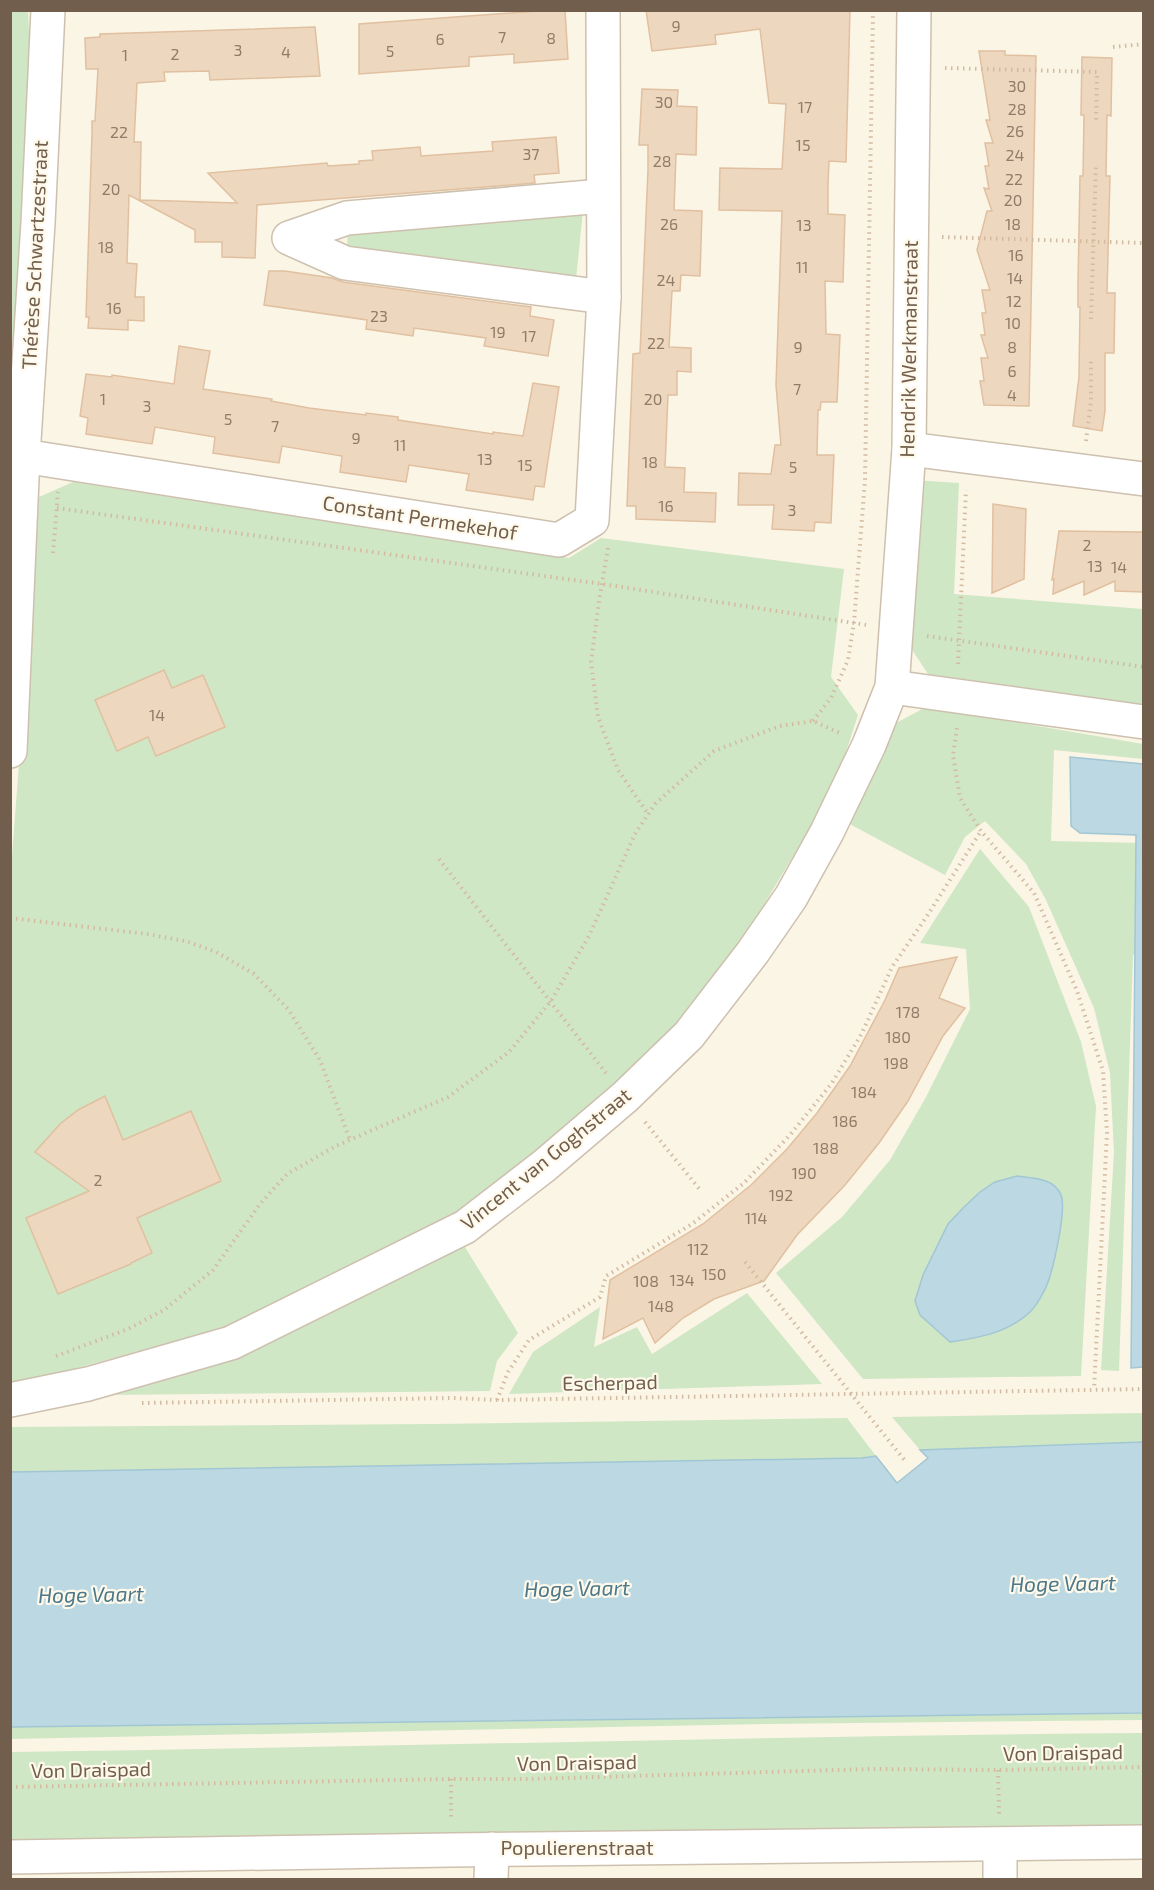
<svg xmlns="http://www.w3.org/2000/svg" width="1154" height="1890" font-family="'Exo 2',sans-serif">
  <rect width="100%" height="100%" fill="#fbf5e5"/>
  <g fill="#cfe7c5">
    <polygon points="28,10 38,223 11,603 10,11"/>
    <polygon points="583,211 576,279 347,250 348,227"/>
    <polygon points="913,480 959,483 954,594 1143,609 1143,705 928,674 903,636"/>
    <polygon points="73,482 569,558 601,538 844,569 831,677 858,715 835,786 742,941 669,1038 557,1142 454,1219 228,1327 11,1386 10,883 39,497"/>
    <polygon points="926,707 1143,744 1143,759 1054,750 1051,841 1143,843 1144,954 1133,955 1119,1371 1101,1370 1114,1152 1110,1073 1094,1008 1046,900 1026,864 985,821 965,837 945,875 844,821 885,729"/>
    <polygon points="980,849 1029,907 1081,1042 1096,1106 1081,1376 863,1379 776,1273 842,1217 890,1160 926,1097 970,1009 966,949 920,943"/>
    <polygon points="460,1239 518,1333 497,1361 490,1391 101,1395"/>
    <polygon points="747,1293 822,1384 509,1394 533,1352 600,1307 594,1347 637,1327 652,1354"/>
    <polygon points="1143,1413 1143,1442 920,1450 892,1417"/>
    <polygon points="847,1418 876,1456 862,1458 11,1472 10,1427 433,1424"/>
    <polygon points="1144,1712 1143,1720 764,1724 11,1739 10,1727"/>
    <path d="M 1143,1733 L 1143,1825 L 200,1837 L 11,1843 L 10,1752 C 388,1747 766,1736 1143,1733 Z"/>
  </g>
  <g fill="#bbd8e3" stroke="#a2c6d4" stroke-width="1.5">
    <polygon points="1070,757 1143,764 1143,1367 1131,1368 1136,835 1080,833 1071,826"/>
    <path d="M 1017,1176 C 1033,1178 1054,1178 1061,1195 C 1067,1210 1052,1279 1043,1293 C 1040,1299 1035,1307 1030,1312 C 1008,1333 978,1338 950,1342 L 920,1315 L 915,1301 L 923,1275 L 948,1224 L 964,1207 L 980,1192 L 995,1182 Z"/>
    <polygon points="1143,1442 1143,1713 11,1727 11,1472 862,1458 876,1456 897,1483 928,1458 920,1450"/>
  </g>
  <g fill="#eed7bf" stroke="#e0c0a0" stroke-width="1.5">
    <polygon points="551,10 565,10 568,59 514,63 514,54 469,57 469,66 359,74 359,24"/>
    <polygon points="646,10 850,10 846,162 829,161 828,185 828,214 845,215 843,282 825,281 826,334 840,335 837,402 821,402 820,410 818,410 817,455 834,455 831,523 815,522 814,531 772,529 774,505 738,505 739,473 771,474 775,445 781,445 776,385 782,211 719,210 720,168 782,169 786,104 769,103 760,29 715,35 716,44 652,51"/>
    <polygon points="315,27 320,76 210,80 209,71 164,72 165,81 137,83 134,142 141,142 140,200 237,203 208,173 327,163 328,166 359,164 359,161 373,160 372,151 420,147 421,156 493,151 492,142 556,137 559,173 534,175 535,183 257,205 255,258 222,257 222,242 195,242 195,230 129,195 127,263 137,264 135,297 144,297 144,321 128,320 128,330 88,328 89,317 86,317 92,133 92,121 95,121 98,69 86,69 85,38 100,37 100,34"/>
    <polygon points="979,51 1005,51 1005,55 1036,56 1029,406 984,405 980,381 984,381 981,358 988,358 981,335 985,335 982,313 986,313 982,290 990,290 977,250 987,211 992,211 984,188 989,189 985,166 989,166 985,143 993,143 986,120 990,120"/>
    <polygon points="1082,57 1112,58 1111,116 1107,115 1106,176 1110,176 1107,293 1115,293 1114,353 1105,353 1105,411 1102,431 1073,426 1079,377 1080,307 1078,307 1078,284 1080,176 1083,176 1084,115 1081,115"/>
    <polygon points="642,89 678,90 677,106 697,107 696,155 676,154 674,210 702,211 700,276 681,275 680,291 672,291 669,347 691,348 691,372 677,371 677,395 668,395 665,467 685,468 684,492 716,493 715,522 636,519 636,506 627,506 633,354 640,353 648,170 648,145 639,145"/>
    <polygon points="269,271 285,271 332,278 343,282 531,307 530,316 554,320 548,356 484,346 486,338 414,328 413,336 366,329 367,320 264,305"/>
    <polygon points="179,346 210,351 203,389 272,399 271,401 309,408 366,415 366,413 398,417 398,420 493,434 493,432 523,436 533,383 559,387 544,487 535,486 533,500 466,490 469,474 409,465 406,482 340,472 342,456 282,446 279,463 213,453 215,437 155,427 152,444 86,434 88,418 80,416 86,374 112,377 112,375 174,384"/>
    <polygon points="993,504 1026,509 1024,579 992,593"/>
    <polygon points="1059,531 1143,532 1143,592 1115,591 1115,581 1084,595 1084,581 1053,594 1054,579 1052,580"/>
    <polygon points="164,670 172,688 203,675 225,727 156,756 148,737 117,751 95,700"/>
    <polygon points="957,957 939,998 965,1008 943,1036 908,1101 879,1143 845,1185 797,1235 764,1281 714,1299 683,1318 655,1343 643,1318 603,1339 610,1280 703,1224 751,1185 787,1149 817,1113 850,1066 885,1000 899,968"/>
    <polygon points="105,1096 123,1140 191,1111 221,1181 137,1218 152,1253 131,1263 131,1264 58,1294 26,1218 89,1191 35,1152 60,1124 78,1110"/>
  </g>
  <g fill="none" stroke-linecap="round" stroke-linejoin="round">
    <defs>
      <g id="minor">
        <polyline points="602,196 347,218 289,238 345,263 604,297"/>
        <polyline points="909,449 1144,479"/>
        <polyline points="23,456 559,540 592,520 604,297 603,10"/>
        <polyline points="892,687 1144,722"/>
        <polyline points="10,751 23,456 38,223 48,10"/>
        <polyline points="10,1400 88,1384 231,1343 465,1227 544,1166 625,1097 689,1035 753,952 791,897 827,832 869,745 892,687 909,449 914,10"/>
        <polyline points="1000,1845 1000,1880"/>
        <polyline points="10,1857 451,1850 1144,1842"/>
        <polyline points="491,1880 492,1849"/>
      </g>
    </defs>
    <use href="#minor" stroke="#cec0af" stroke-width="36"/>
    <g stroke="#d3bba2" stroke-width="4" stroke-dasharray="1.5 4.5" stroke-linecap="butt">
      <polyline points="1113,47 1144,44"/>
      <polyline points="945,68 1097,72 1096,124"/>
      <polyline points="942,237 1144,243"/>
      <polyline points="1091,319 1096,164"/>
      <polyline points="1086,441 1091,400 1091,358"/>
      <polyline points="57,508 602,584 867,625"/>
      <polyline points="608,548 599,601 591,662 598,717 618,770 648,814"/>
      <polyline points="53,553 58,492"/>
      <polyline points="927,636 1144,667"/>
      <polyline points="958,664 966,490"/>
      <polyline points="813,721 831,698 848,660 854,622 865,480 873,10"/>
      <polyline points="957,728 953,755 960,798 981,831 1034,893 1077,991 1103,1071 1107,1133 1094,1389"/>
      <polyline points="439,859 606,1073"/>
      <polyline points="10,918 147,934 185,941 216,952 254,974 288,1009 320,1060 350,1140"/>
      <polyline points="645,1122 701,1191"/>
      <polyline points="745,1262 906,1462"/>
      <polyline points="56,1356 128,1329 164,1310 213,1270 260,1204 287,1174 336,1146 448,1097 509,1052 551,1001 589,936 635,834 655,804 714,751 780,726 813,721 842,734"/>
      <polyline points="497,1400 508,1372 529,1340 600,1297 606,1276 692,1224 744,1183 790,1135 832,1083 862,1033 892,967 927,916 981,831"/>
      <polyline points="142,1403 453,1398 497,1400 1144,1389"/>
      <polyline points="998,1770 999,1814"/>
      <polyline points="451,1779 451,1820"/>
      <polyline points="10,1787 451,1779 529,1779 871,1769 998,1770 1144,1767"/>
    </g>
    <use href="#minor" stroke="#fff" stroke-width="33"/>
  </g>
  <g text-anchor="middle" stroke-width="4.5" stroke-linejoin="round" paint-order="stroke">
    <g font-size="16" fill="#917c69">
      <text x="676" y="32">9</text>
      <text x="502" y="43">7</text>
      <text x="551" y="44">8</text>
      <text x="440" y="45">6</text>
      <text x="238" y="56">3</text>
      <text x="390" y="57">5</text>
      <text x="286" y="58">4</text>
      <text x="175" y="60">2</text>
      <text x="125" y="61">1</text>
      <text x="1017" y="92">30</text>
      <text x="664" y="108">30</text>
      <text x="805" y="113">17</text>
      <text x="1017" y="115">28</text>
      <text x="1015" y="137">26</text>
      <text x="119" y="138">22</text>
      <text x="803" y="151">15</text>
      <text x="531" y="160">37</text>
      <text x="1015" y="161">24</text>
      <text x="662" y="167">28</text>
      <text x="1014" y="185">22</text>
      <text x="111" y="195">20</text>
      <text x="1013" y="206">20</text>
      <text x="669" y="230">26</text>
      <text x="1013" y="230">18</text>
      <text x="804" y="231">13</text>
      <text x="106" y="253">18</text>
      <text x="1016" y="261">16</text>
      <text x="802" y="273">11</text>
      <text x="1015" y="284">14</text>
      <text x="666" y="286">24</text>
      <text x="1014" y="307">12</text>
      <text x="114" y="314">16</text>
      <text x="379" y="322">23</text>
      <text x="1013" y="329">10</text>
      <text x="498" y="338">19</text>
      <text x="529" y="342">17</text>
      <text x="656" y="349">22</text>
      <text x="798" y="353">9</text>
      <text x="1012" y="353">8</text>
      <text x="1012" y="377">6</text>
      <text x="797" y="395">7</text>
      <text x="1012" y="401">4</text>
      <text x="103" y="405">1</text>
      <text x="653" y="405">20</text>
      <text x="147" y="412">3</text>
      <text x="228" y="425">5</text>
      <text x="275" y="432">7</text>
      <text x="356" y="444">9</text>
      <text x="400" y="451">11</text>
      <text x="485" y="465">13</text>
      <text x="650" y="468">18</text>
      <text x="525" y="471">15</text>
      <text x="793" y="473">5</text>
      <text x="666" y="512">16</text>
      <text x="792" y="516">3</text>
      <text x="1087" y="551">2</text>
      <text x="1095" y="572">13</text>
      <text x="1119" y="573">14</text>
      <text x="157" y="721">14</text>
      <text x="908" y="1018">178</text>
      <text x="898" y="1043">180</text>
      <text x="896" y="1069">198</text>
      <text x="864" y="1098">184</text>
      <text x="845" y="1127">186</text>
      <text x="826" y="1154">188</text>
      <text x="804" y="1179">190</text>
      <text x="98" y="1186">2</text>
      <text x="781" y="1201">192</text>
      <text x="756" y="1224">114</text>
      <text x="698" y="1255">112</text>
      <text x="714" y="1280">150</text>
      <text x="682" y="1286">134</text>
      <text x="646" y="1287">108</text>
      <text x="661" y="1312">148</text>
    </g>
    <g font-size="20" fill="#725e4c" stroke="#fef9eb">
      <text transform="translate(35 255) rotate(-87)" y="7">Thérèse Schwartzestraat</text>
      <text transform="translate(909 349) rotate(-89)" y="7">Hendrik Werkmanstraat</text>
      <text transform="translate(420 518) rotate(9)" y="7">Constant Permekehof</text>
      <text transform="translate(546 1159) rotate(-39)" y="7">Vincent van Goghstraat</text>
      <text transform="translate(610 1383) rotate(-1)" y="7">Escherpad</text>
      <text transform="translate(1063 1753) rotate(-1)" y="7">Von Draispad</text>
      <text transform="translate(577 1763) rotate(-1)" y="7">Von Draispad</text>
      <text transform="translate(91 1770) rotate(-1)" y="7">Von Draispad</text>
      <text x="577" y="1855">Populierenstraat</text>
    </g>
    <g font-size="21" font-style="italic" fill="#4b788a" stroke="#fef9eb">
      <text transform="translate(1063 1584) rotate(-1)" y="7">Hoge Vaart</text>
      <text transform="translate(577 1589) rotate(-1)" y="7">Hoge Vaart</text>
      <text transform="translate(91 1595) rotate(-1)" y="7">Hoge Vaart</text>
    </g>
  </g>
  <rect width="1154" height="1890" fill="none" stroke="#725e4c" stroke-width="24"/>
</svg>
